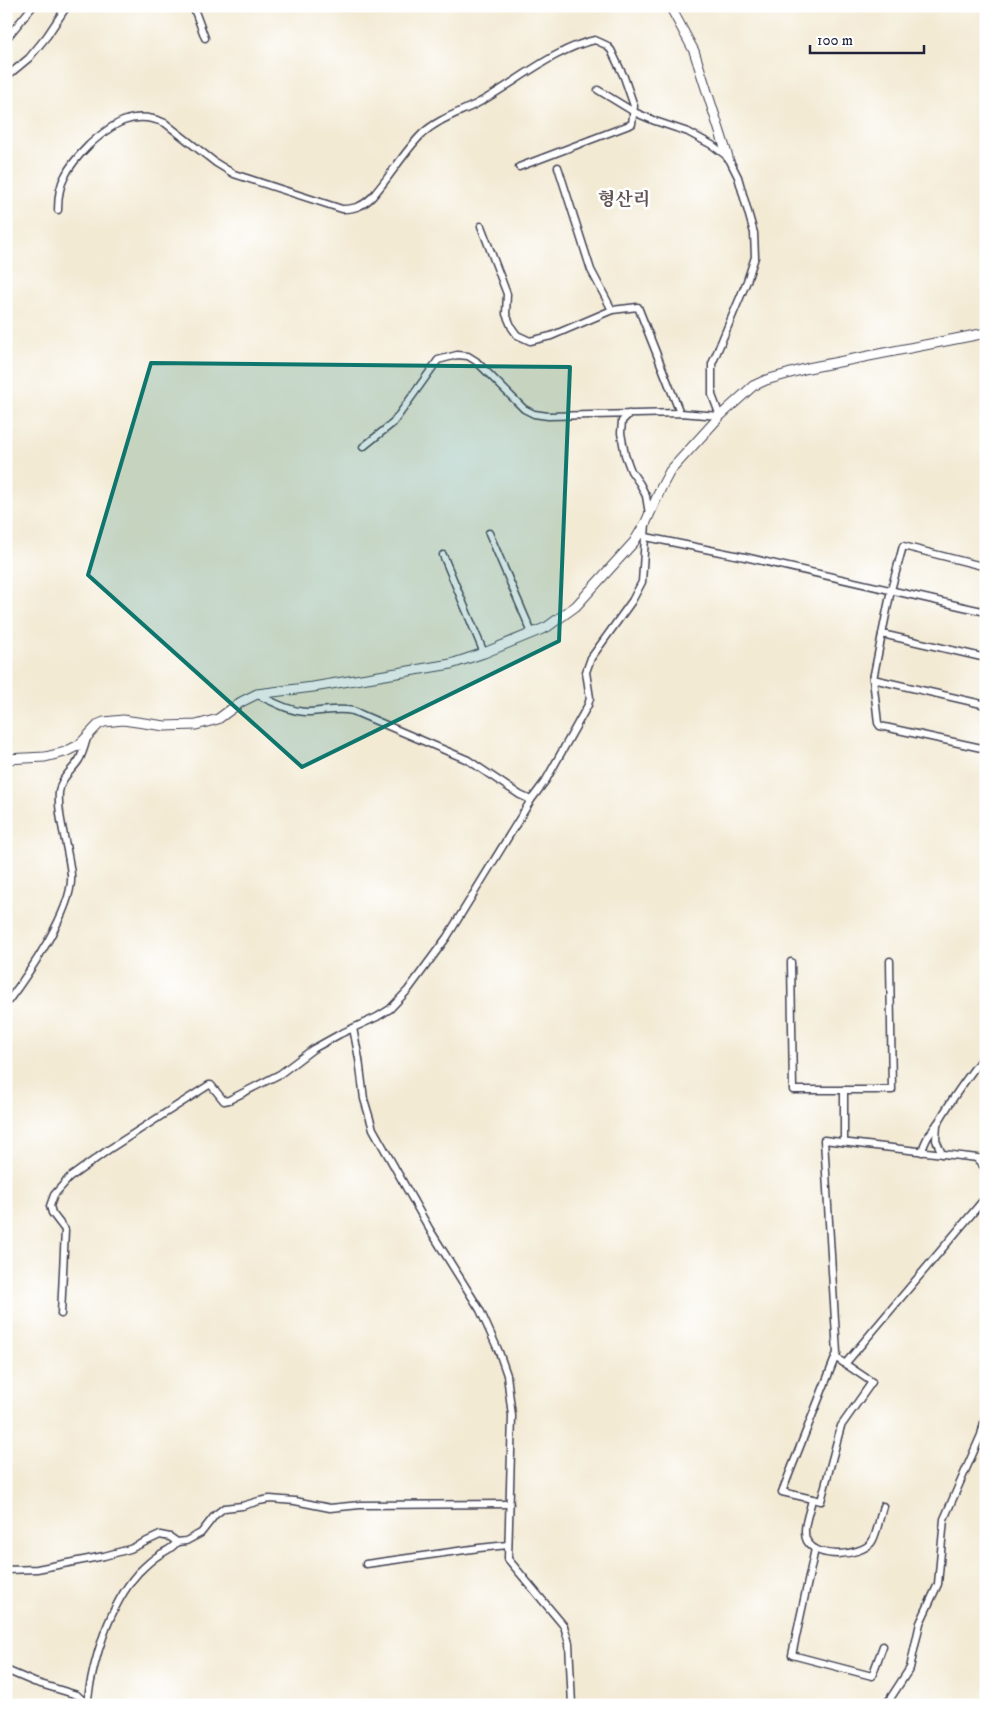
<svg xmlns="http://www.w3.org/2000/svg" width="992" height="1711" font-family="'IM FELL DW Pica','Noto Serif KR',serif">
  <rect width="100%" height="100%" fill="#fff"/>
  <filter id="ink" filterUnits="userSpaceOnUse"><feTurbulence type="fractalNoise" baseFrequency=".02" numOctaves="2"/><feDisplacementMap in="SourceGraphic" scale="10" xChannelSelector="R" yChannelSelector="G"/><feConvolveMatrix kernelMatrix="1 2 1 2 8 2 1 2 1" color-interpolation-filters="sRGB"/></filter>
  <filter id="wash" filterUnits="userSpaceOnUse"><feTurbulence type="fractalNoise" baseFrequency=".0096" numOctaves="4" result="noise"/><feDisplacementMap in="SourceGraphic" scale="20" xChannelSelector="R" yChannelSelector="G"/><feGaussianBlur stdDeviation="1.12" result="paint"/><feColorMatrix in="noise" values="0 0 0 0 0 0 0 0 0 0 0 0 0 0 0 0 0 1.4 0 .05"/><feComposite in="paint" operator="in"/></filter>
  <g filter="url(#wash)">
    <rect width="100%" height="100%" fill="#f3ead4"/>
  </g>
  <g filter="url(#ink)">
    <g fill="none" stroke-linecap="round" stroke-linejoin="round">
      <defs>
        <g id="street">
          <polyline points="193,6 205,38"/>
          <polyline points="6,39 33,6"/>
          <polyline points="6,77 29,58 47,36 67,6"/>
          <polyline points="558,167 591,270 612,310"/>
          <path d="M 58,210 C 58,198 59,187 65,176 C 70,165 80,154 89,145 C 112,124 133,109 165,123 L 216,163 L 234,174 L 342,209 C 355,209 363,206 372,197 C 390,177 403,153 422,134 C 438,119 459,113 478,103 C 514,84 555,48 595,40 L 606,45 L 611,50 L 624,77 L 634,106 L 632,124 L 519,167"/>
          <polyline points="481,226 507,294 506,314 512,328 517,335 530,341 551,336 612,310 638,307 680,413"/>
          <polyline points="629,414 622,421 621,433 625,455 631,471 640,484 646,496 649,514"/>
          <polyline points="363,447 393,423 438,360 457,355 468,356 476,361 524,409 534,414 548,416 680,413 720,416 712,395 712,364 747,281 755,257 754,233 738,177 728,157 712,145 688,132 655,121 634,112 598,90"/>
          <polyline points="489,533 532,633"/>
          <polyline points="646,537 745,557 986,612"/>
          <polyline points="443,555 484,653"/>
          <polyline points="986,567 903,546 891,590 873,679 878,723 880,726 986,749"/>
          <polyline points="882,634 986,658"/>
          <polyline points="873,679 986,705"/>
          <path d="M 258,695 C 273,702 289,711 306,712 C 322,712 337,707 353,711 L 468,760 L 520,795 L 531,800"/>
          <polyline points="791,962 793,1090 892,1090 890,961"/>
          <path d="M 6,1004 C 27,976 74,909 71,875 C 69,850 57,817 59,792 C 61,777 72,771 79,760 C 83,753 85,745 87,738"/>
          <polyline points="353,1028 359,1059 364,1099 373,1129 430,1230 480,1310 499,1352 507,1375 512,1416 508,1559 564,1626 569,1643 572,1705"/>
          <polyline points="844,1090 844,1142"/>
          <polyline points="937,1124 936,1140 942,1154"/>
          <path d="M 922,1152 C 925,1138 932,1132 939,1121 C 953,1097 969,1075 986,1053"/>
          <polyline points="977,1159 986,1169"/>
          <polyline points="61,1314 65,1230 52,1213 50,1206 54,1195 69,1178 108,1150 209,1085 211,1085 224,1101 229,1100 280,1074 313,1049 340,1034 377,1017 390,1009 408,990 447,937 531,800 546,780 588,705 590,698 586,672 591,658 632,601 642,582 646,523"/>
          <polyline points="835,1357 872,1382 841,1426 821,1501 782,1492 837,1353 824,1140 986,1159"/>
          <polyline points="845,1364 986,1197"/>
          <path d="M 812,1499 C 810,1511 801,1530 807,1541 C 818,1560 859,1556 871,1543 C 877,1536 880,1515 883,1506"/>
          <polyline points="815,1549 792,1655 872,1676 883,1646"/>
          <polyline points="366,1564 479,1548 508,1545"/>
          <polyline points="6,1570 37,1569 104,1556 130,1549 160,1535 170,1537 177,1542 186,1541 201,1533 215,1515 224,1508 242,1506 259,1501 270,1499 295,1501 330,1508 360,1505 510,1504"/>
          <polyline points="6,1670 34,1682 77,1695 88,1705"/>
          <path d="M 87,1704 C 93,1660 109,1606 138,1573 C 144,1567 151,1560 159,1555 C 165,1551 172,1549 177,1542"/>
          <polyline points="886,1705 910,1668 920,1623 938,1584 944,1519 981,1435 986,1414"/>
        </g>
        <g id="secondary">
          <polyline points="670,6 694,51 728,157"/>
          <polyline points="6,759 45,757 65,752 79,745 99,724 104,722 123,720 165,726 196,725 218,719 241,702 257,694 313,687 451,664 484,653 547,627 576,606 634,542 646,522 661,488 670,471 720,416 753,386 766,380 808,368 986,333"/>
        </g>
      </defs>
      <use href="#street" stroke="#414052" stroke-width="9"/>
      <use href="#secondary" stroke="#414052" stroke-width="11"/>
      <use href="#street" stroke="#fff" stroke-width="6"/>
      <use href="#secondary" stroke="#fff" stroke-width="9"/>
    </g>
  </g>
  <path fill="#0f766e" fill-opacity="0.2" stroke="#0f766e" stroke-width="4" stroke-linejoin="round" d="M 151,363 L 570,367 L 559,641 L 302,767 L 88,575 Z"/>
  <g text-anchor="middle" stroke-width="5" stroke-linejoin="round" paint-order="stroke">
    <g font-size="18" font-weight="bold" fill="#645554" stroke="#fff">
      <text x="624" y="205">형산리</text>
    </g>
  </g>
  <rect width="992" height="1711" fill="none" stroke="#fff" stroke-width="25"/>
  <path d="M810 45v8h114v-8" fill="none" stroke="#22223b" stroke-width="2.5"/>
  <text x="817" y="45" font-size="15" fill="#22223b" stroke="#ffffff" stroke-width="4" paint-order="stroke">100 m</text>
</svg>
